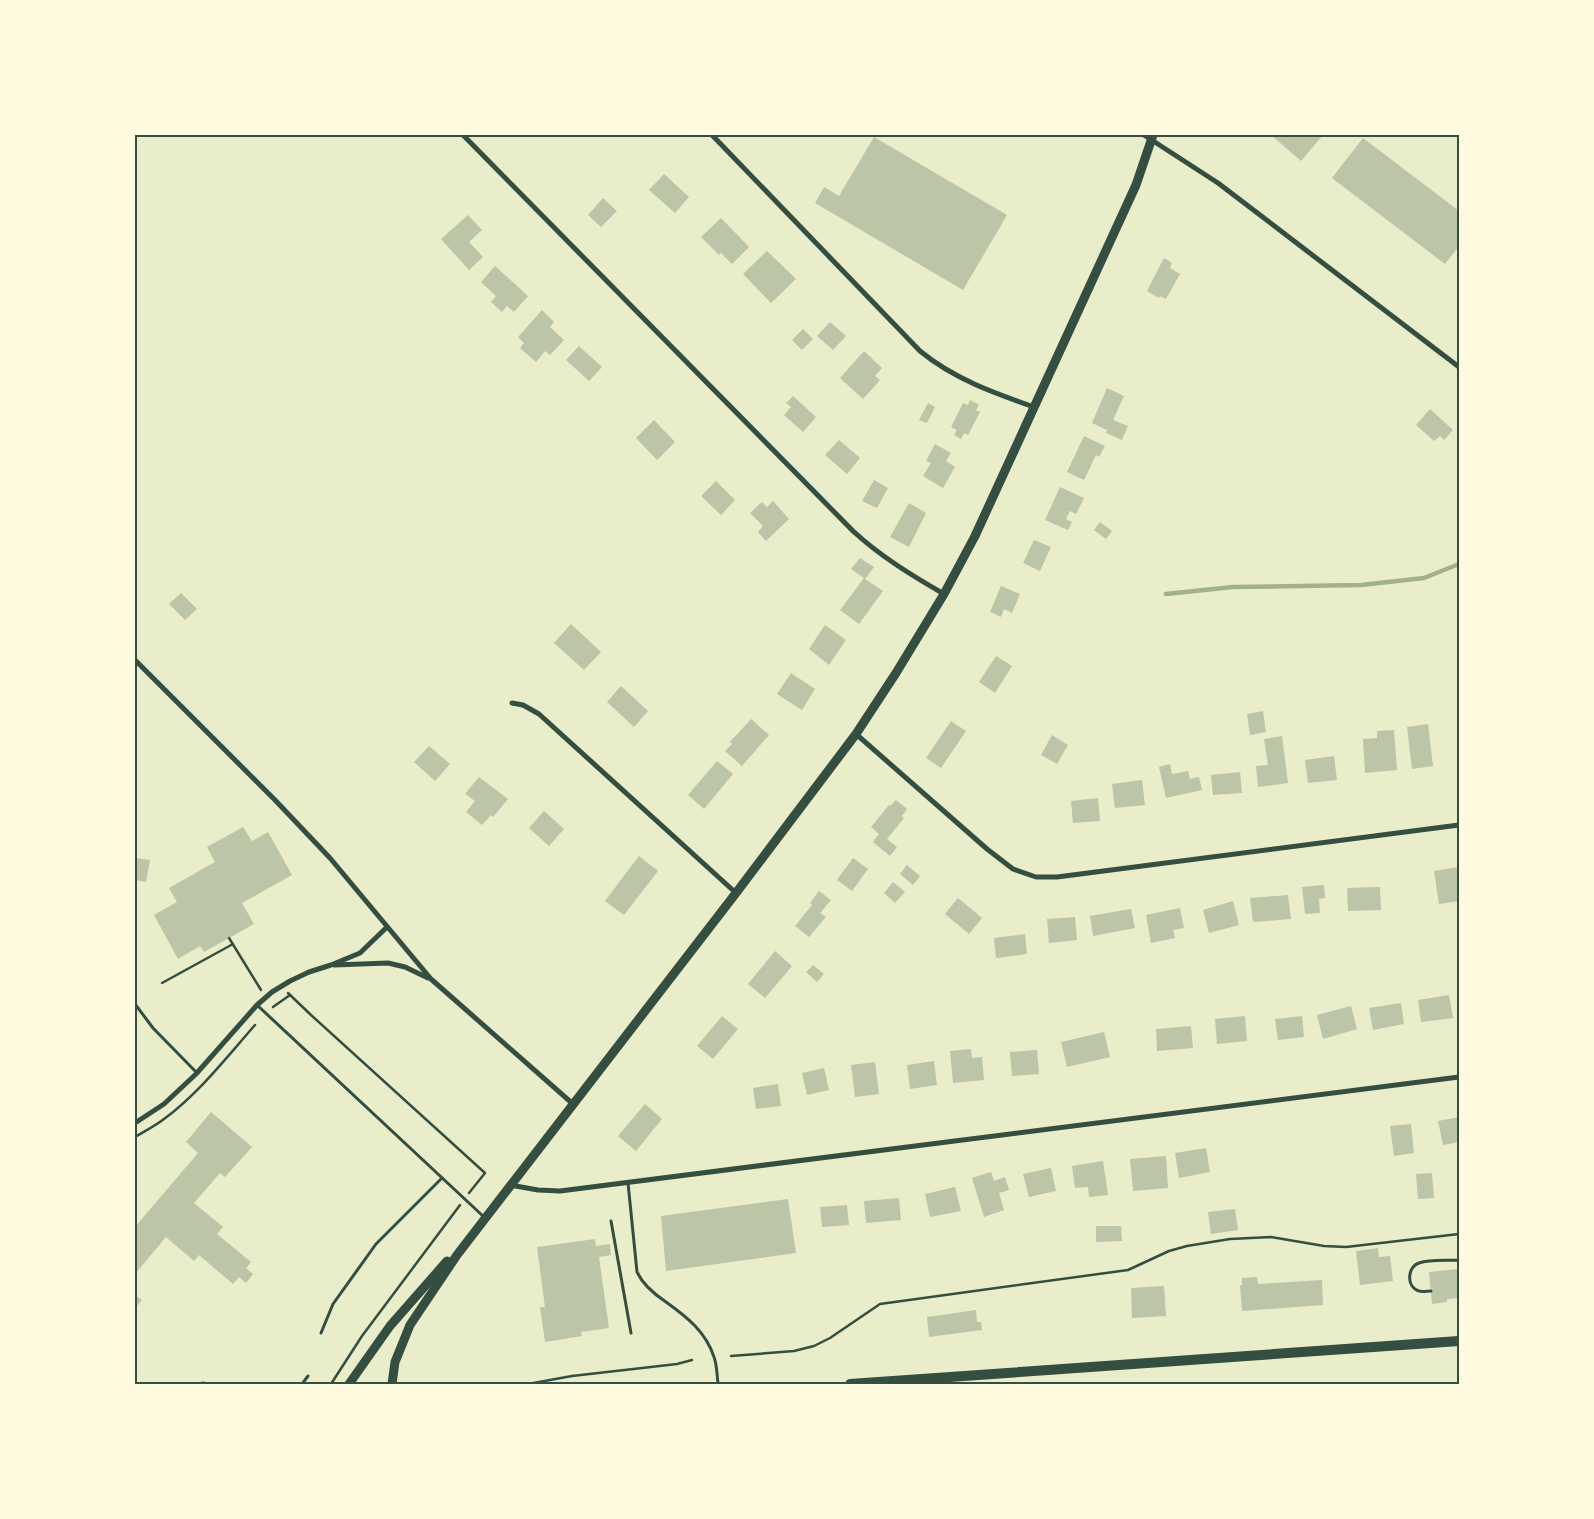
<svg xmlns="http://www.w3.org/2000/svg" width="1594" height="1519" font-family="Signika,sans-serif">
  <rect width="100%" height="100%" fill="#e9edc9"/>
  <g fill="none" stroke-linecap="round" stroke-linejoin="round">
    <polyline stroke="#a3b18a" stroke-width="4.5" points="1166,594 1233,587 1361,585 1424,578 1459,564"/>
  </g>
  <g fill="#bcc5a7">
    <polygon points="1271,135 1323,135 1301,161"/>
    <polygon points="874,137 1007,215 963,290 815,203 824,187 839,196"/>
    <polygon points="1363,138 1459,211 1459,246 1445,264 1332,178"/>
    <polygon points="664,174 689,197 675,213 649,190"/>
    <polygon points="603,198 617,211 601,227 588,215"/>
    <polygon points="468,215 482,230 469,242 483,257 469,270 441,239"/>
    <polygon points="721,218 749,247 732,264 721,253 719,255 701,237"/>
    <polygon points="767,251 796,279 771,303 743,274"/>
    <polygon points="1164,258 1172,263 1170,268 1180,274 1166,299 1160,296 1159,298 1147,291"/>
    <polygon points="495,266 528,296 514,312 507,306 502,312 491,302 496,296 481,282"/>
    <polygon points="542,310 554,322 550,327 564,340 550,355 545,351 536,362 520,348 524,343 518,337"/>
    <polygon points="830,322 846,336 833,350 817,336"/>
    <polygon points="803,329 813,339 802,350 792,340"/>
    <polygon points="579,346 602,367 589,381 566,360"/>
    <polygon points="864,351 882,368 875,376 880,380 863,399 840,378"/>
    <polygon points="1107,388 1124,396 1113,420 1128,426 1122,440 1106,433 1107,430 1092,423"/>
    <polygon points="793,396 816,417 803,432 784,415 791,407 786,403"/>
    <polygon points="970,400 979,405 976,410 980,412 968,435 964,433 961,439 954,435 957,430 951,427 963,403 968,405"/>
    <polygon points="928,403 935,407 927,423 919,420"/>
    <polygon points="1430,409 1453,430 1444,440 1440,436 1434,441 1416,425"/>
    <polygon points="654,420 675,442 657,460 636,438"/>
    <polygon points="1084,436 1105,446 1099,457 1096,455 1084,480 1067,472"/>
    <polygon points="839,440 860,458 847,474 825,455"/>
    <polygon points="935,444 951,453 946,461 955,467 943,488 923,476 931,463 926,461"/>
    <polygon points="874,480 888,488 877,508 862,501"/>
    <polygon points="716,481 735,500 721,515 701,496"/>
    <polygon points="1060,487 1084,498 1076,514 1070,511 1066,519 1072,522 1068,530 1045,520"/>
    <polygon points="773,501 789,519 766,541 758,532 763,526 750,513 762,502 767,507"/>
    <polygon points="909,503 926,513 909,547 890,537"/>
    <polygon points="1100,522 1112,531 1106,539 1094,530"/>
    <polygon points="1034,540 1051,547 1040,571 1023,563"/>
    <polygon points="860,558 874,567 865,579 883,591 859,624 840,610 864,578 851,569"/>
    <polygon points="1001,586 1020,594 1012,613 1004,609 1001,617 990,612"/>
    <polygon points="181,593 197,609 185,620 169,604"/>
    <polygon points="571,624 601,652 584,670 554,643"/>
    <polygon points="825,625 846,640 829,665 809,649"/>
    <polygon points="996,656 1012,666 995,693 979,682"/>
    <polygon points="791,673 815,689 802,710 777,694"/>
    <polygon points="621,686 648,711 634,727 607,702"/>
    <polygon points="1263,711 1266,732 1250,735 1247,714"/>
    <polygon points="751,719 769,735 742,766 725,751 732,744 730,742"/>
    <polygon points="951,721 966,731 941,768 926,758"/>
    <polygon points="1428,724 1433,766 1412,769 1407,727"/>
    <polygon points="1394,730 1397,770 1365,773 1363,739 1377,738 1377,731"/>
    <polygon points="1052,735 1068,745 1057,764 1041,755"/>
    <polygon points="1282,736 1288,783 1258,787 1256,766 1268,765 1264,739"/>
    <polygon points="429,746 450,764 435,781 414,762"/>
    <polygon points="1334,756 1337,780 1308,783 1305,760"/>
    <polygon points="717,761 733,774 704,809 688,795"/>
    <polygon points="1170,764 1172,774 1188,771 1190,779 1199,777 1202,790 1166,798 1159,767"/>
    <polygon points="1240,772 1242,793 1213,795 1211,775"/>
    <polygon points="479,777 508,799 493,817 491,815 482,825 466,812 475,801 465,794"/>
    <polygon points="1142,780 1145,805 1115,808 1112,784"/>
    <polygon points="1098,798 1100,821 1073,823 1071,801"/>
    <polygon points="896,800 907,809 902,816 904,818 887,839 897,847 890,856 873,842 879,834 871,827 889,805 890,806"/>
    <polygon points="544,811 564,829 549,846 529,828"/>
    <polygon points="243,827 252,841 268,832 292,875 242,903 254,924 204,952 200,946 178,959 154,915 177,902 169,888 215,862 207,847"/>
    <polygon points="639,856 658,871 624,915 605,901"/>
    <polygon points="135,858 150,860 146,882 135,880"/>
    <polygon points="853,858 868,869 852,891 837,880"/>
    <polygon points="907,865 920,876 913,885 900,874"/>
    <polygon points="1459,867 1459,901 1439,904 1434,871"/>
    <polygon points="893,882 905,892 895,903 884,893"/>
    <polygon points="1324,885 1325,898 1319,899 1320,913 1305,914 1302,887"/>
    <polygon points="1380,887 1381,910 1348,911 1347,888"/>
    <polygon points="819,891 831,900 820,913 826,917 809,937 795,926 812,905 810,903"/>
    <polygon points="1288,895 1291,919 1253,922 1250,898"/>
    <polygon points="958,898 982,918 969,934 945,914"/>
    <polygon points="1233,901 1239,925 1209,933 1203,910"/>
    <polygon points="1180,908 1184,928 1173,930 1175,938 1151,943 1146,915"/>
    <polygon points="1131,909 1135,928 1093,936 1090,916"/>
    <polygon points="1075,917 1077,940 1049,943 1047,919"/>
    <polygon points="1025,934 1027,954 996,958 994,938"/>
    <polygon points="775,951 792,966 765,998 748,984"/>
    <polygon points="813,965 824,974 817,982 806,972"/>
    <polygon points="1449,995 1453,1018 1421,1022 1418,1000"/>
    <polygon points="1401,1003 1404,1024 1373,1030 1369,1008"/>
    <polygon points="1351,1006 1357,1029 1323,1039 1317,1015"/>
    <polygon points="722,1016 738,1029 713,1059 697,1046"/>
    <polygon points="1245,1016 1247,1041 1217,1044 1215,1019"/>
    <polygon points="1302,1016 1304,1037 1278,1040 1275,1019"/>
    <polygon points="1191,1026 1193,1048 1157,1051 1156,1029"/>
    <polygon points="1104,1032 1110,1057 1067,1067 1061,1042"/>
    <polygon points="971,1049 972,1058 982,1057 984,1080 953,1083 950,1051"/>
    <polygon points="1037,1050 1039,1074 1012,1076 1010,1052"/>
    <polygon points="934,1061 937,1085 910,1089 907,1065"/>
    <polygon points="875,1062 879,1094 855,1097 851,1065"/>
    <polygon points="824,1068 829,1090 807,1095 802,1073"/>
    <polygon points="778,1084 781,1106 756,1109 753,1088"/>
    <polygon points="645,1104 662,1119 636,1151 618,1136"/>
    <polygon points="211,1112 252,1147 225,1177 220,1173 194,1203 223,1227 217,1234 251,1262 246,1268 253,1274 246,1283 239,1277 233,1284 199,1255 194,1261 166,1237 135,1274 135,1227 198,1153 186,1142"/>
    <polygon points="1459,1117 1459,1142 1443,1145 1438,1121"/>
    <polygon points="1411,1124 1414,1153 1394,1156 1390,1126"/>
    <polygon points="1206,1148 1210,1172 1179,1178 1175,1153"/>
    <polygon points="1166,1156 1168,1188 1133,1191 1130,1159"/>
    <polygon points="1103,1161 1108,1195 1089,1197 1088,1187 1075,1188 1072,1166"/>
    <polygon points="1051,1168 1056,1191 1029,1197 1023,1174"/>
    <polygon points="991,1172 994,1181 1005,1177 1009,1190 999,1193 1004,1210 984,1217 972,1178"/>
    <polygon points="1432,1173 1434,1198 1418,1199 1416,1174"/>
    <polygon points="955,1187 961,1211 930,1217 925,1194"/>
    <polygon points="899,1198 901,1220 866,1223 864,1201"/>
    <polygon points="788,1199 796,1253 666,1271 661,1216"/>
    <polygon points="847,1205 849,1225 822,1227 820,1207"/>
    <polygon points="1235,1209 1238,1230 1211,1234 1208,1212"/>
    <polygon points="1096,1226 1121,1226 1122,1241 1096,1242"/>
    <polygon points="595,1239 596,1246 610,1244 611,1255 599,1257 609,1328 581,1332 582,1336 545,1342 540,1307 545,1307 537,1247"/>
    <polygon points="1378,1248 1379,1257 1390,1256 1393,1281 1360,1285 1356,1251"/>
    <polygon points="1459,1269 1459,1298 1447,1299 1447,1302 1432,1304 1429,1272"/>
    <polygon points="1257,1277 1258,1284 1322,1280 1323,1305 1242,1311 1240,1285 1242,1285 1242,1278"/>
    <polygon points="1164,1286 1166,1316 1132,1318 1131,1288"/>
    <polygon points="135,1295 142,1300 135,1308"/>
    <polygon points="976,1310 977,1322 981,1322 982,1330 929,1337 927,1317"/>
  </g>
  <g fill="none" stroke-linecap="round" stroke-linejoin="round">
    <g stroke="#344e41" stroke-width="2.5">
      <polyline points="229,938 261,990"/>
      <polyline points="162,983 233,944"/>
      <polyline points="288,993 311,1015 485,1173 469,1193"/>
      <polyline points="273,1007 290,995"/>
      <path d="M 135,1137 C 145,1131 155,1126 164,1119 C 199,1093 226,1058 255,1025"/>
      <polyline points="731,1356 794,1351 814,1346 830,1338 880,1304 1128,1270 1169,1251 1187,1246 1230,1239 1271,1237 1324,1246 1346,1247 1459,1234"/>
      <polyline points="331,1384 362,1336 460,1205"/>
      <polyline points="528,1384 572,1376 677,1364 692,1360"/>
    </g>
    <g stroke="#344e41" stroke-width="3">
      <polyline points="135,1004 153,1028 197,1073"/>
      <polyline points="257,1005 484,1217"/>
      <path d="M 628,1183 L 637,1272 C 643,1285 654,1294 666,1302 C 687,1317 706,1332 714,1357 C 717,1365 717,1375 718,1384"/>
      <polyline points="611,1221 631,1333"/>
      <path d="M 1431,1291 C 1427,1291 1422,1292 1419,1291 C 1406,1287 1407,1267 1419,1263 C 1430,1259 1447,1261 1459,1260"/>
      <polyline points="321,1333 333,1304 376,1244 442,1178"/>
      <polyline points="195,1384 204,1383"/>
      <polyline points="302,1384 308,1376"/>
    </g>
    <g stroke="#344e41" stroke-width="5">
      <path d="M 463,135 L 853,531 C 880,556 911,575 944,594"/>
      <path d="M 712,135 L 920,351 C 954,379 994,393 1034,407"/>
      <polyline points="1144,135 1218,183 1459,367"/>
      <polyline points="135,660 275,800 330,858 431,979 573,1104"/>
      <polyline points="512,703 523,705 539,714 736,893"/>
      <polyline points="856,734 987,849 1013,869 1036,877 1057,877 1459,825"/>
      <polyline points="334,965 388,963 405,967 428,978"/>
      <polyline points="135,1123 164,1104 196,1074 257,1005 272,992 290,981 309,972 331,965 360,953 387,927"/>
      <polyline points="510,1185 538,1190 560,1191 1459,1077"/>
    </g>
    <g stroke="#344e41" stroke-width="9">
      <polyline points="349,1384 390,1326 447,1261"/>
      <polyline points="392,1384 395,1362 410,1325 457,1255 736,893 856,734 896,673 944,594 975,536 1136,185 1153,135"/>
    </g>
    <polyline stroke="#344e41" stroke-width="10" points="850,1384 1459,1341"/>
  </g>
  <rect width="1594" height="1519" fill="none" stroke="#fefae0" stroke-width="272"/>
  <rect x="136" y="136" width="1322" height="1247" fill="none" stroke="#344e41" stroke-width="2"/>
</svg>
